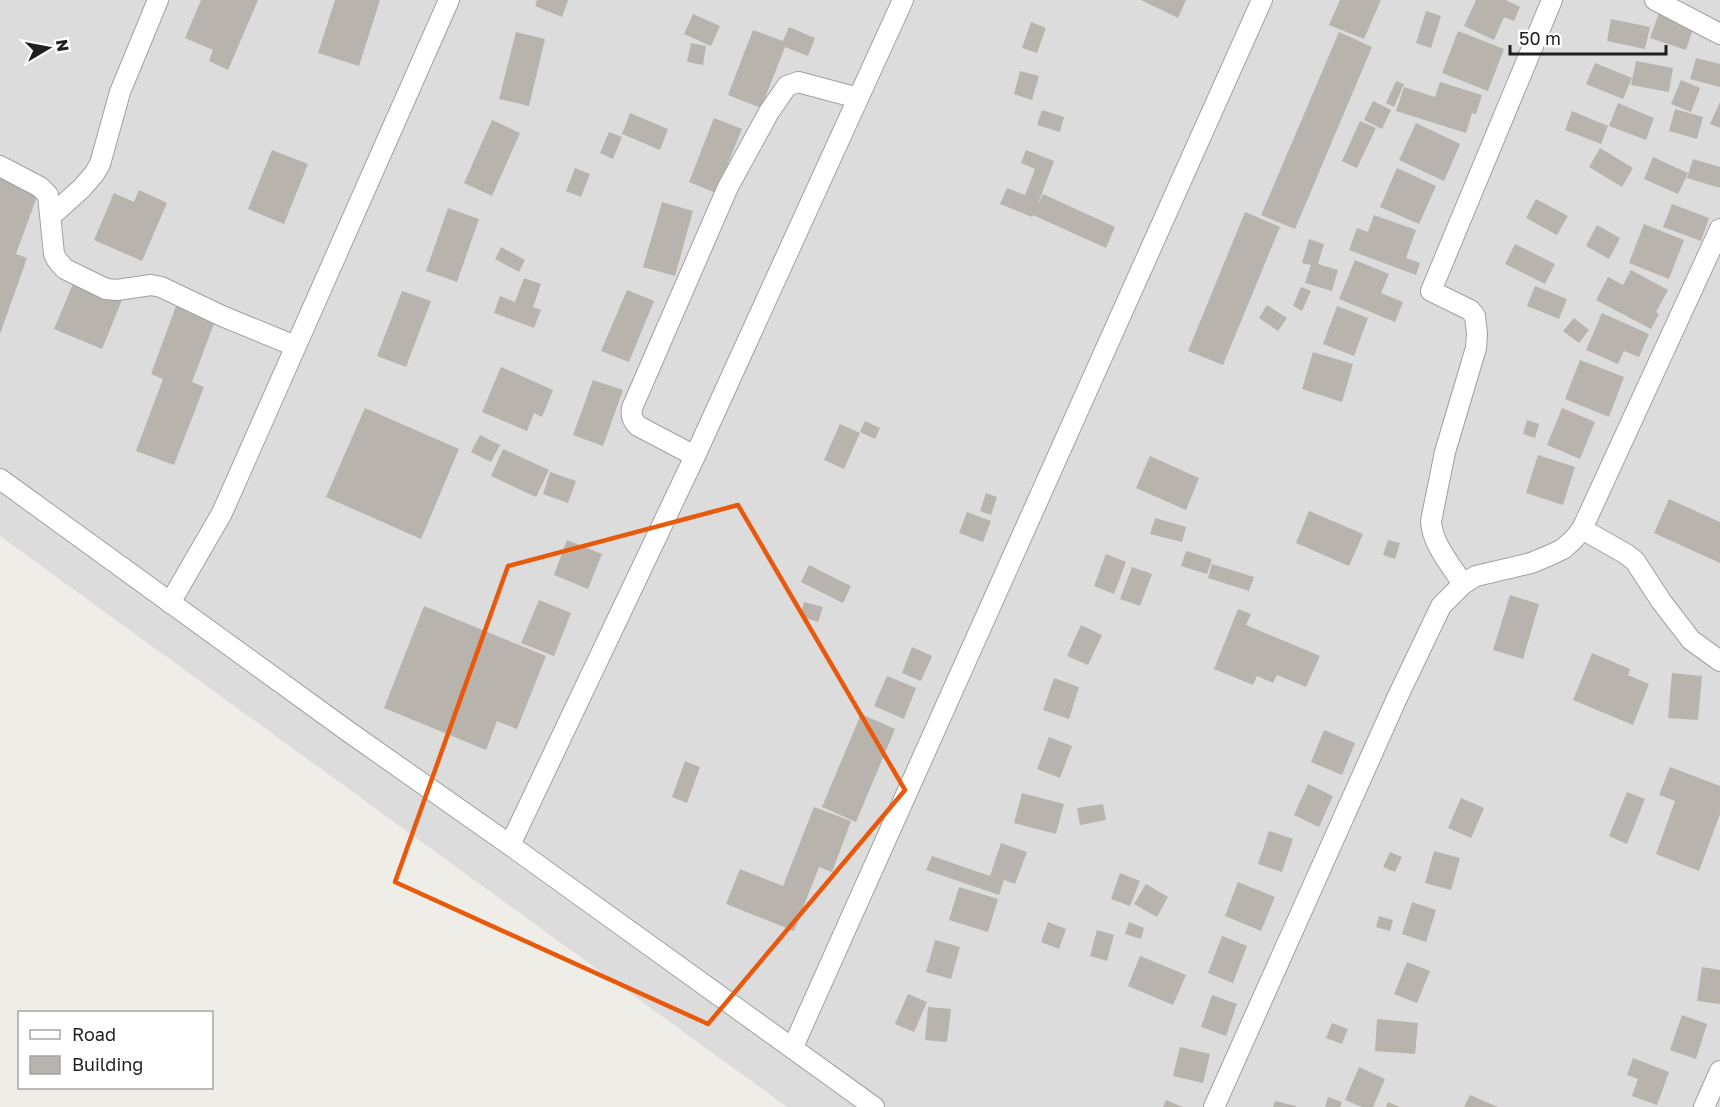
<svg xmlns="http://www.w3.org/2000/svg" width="1720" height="1107" font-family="'Golos Text',sans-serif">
  <rect width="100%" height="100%" fill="#efede7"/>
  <polygon fill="#dddcdc" points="0,0 1720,0 1720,1107 787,1107 0,536"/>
  <g fill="#b8b3ad">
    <polygon points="201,0 258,0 228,70 209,61 213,50 185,38"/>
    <polygon points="335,0 380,0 359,66 318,53"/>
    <polygon points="537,0 568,0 562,17 535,6"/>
    <polygon points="1141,0 1186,0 1178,18"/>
    <polygon points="1340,0 1381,0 1364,39 1329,25"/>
    <polygon points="1476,0 1506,0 1520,7 1514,21 1504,17 1494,40 1464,26"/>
    <polygon points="1426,11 1441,16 1431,48 1416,43"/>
    <polygon points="1659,13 1694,26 1686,50 1650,38"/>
    <polygon points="693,14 720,26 711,46 684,34"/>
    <polygon points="1611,19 1650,27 1645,49 1607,41"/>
    <polygon points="1031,22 1046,28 1037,53 1022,48"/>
    <polygon points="789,27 815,38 808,56 785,47 761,108 728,95 753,30 783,41"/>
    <polygon points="1458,31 1504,49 1488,91 1442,73"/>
    <polygon points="516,32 545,39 529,106 499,99"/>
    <polygon points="1339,32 1372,47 1295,229 1261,215"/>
    <polygon points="691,43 706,46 703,65 687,62"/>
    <polygon points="1696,58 1720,64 1720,87 1690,79"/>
    <polygon points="1636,61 1673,68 1669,92 1631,85"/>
    <polygon points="1595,63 1632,78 1623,99 1586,84"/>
    <polygon points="1020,71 1039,76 1032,100 1014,94"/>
    <polygon points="1681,80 1700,88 1691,112 1671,104"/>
    <polygon points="1396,81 1404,84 1394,107 1386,103"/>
    <polygon points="1440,82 1482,95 1476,114 1472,113 1466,133 1396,111 1404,87 1435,97"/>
    <polygon points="1373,101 1391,110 1382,129 1364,120"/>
    <polygon points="1720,102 1720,128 1710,124"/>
    <polygon points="1618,103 1654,118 1646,140 1609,126"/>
    <polygon points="1675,109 1703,117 1697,139 1669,131"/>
    <polygon points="1042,110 1064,117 1060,132 1037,125"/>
    <polygon points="1572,111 1608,126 1601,144 1565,130"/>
    <polygon points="630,113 668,129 660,150 622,134"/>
    <polygon points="714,118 742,129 716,193 689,182"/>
    <polygon points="492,120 520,133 492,196 464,183"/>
    <polygon points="1360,121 1376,128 1357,168 1342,161"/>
    <polygon points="1416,123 1460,144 1444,181 1399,160"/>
    <polygon points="609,132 622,137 613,159 600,153"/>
    <polygon points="1600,148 1633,168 1622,187 1589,167"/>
    <polygon points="272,150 308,164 284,224 248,209"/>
    <polygon points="1026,150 1054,161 1037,206 1043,194 1115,227 1106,248 1033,215 1032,217 1000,204 1007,188 1025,195 1035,169 1021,163"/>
    <polygon points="1653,157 1688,173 1678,194 1644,179"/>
    <polygon points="1693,159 1720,167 1720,188 1687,178"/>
    <polygon points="575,168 590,174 581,197 566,191"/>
    <polygon points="1397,168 1436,186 1419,224 1380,207"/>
    <polygon points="0,175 43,180 16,254 27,258 0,334"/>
    <polygon points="139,190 167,203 142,261 94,240 114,193 134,202"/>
    <polygon points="1536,199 1568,216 1557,235 1526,218"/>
    <polygon points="662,202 693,211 675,276 643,267"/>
    <polygon points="1672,204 1709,218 1701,241 1663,227"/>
    <polygon points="448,208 479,219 457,282 426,271"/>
    <polygon points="1245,212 1280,227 1223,365 1188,351"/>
    <polygon points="1374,215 1416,230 1406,258 1420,263 1416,275 1349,250 1357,228 1368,232"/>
    <polygon points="1644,224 1684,240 1669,279 1629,263"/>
    <polygon points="1597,225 1620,238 1609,259 1586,246"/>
    <polygon points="1309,239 1324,244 1318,264 1338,270 1332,291 1305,283 1311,265 1302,263"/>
    <polygon points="1515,244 1555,264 1545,284 1505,264"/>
    <polygon points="501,247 525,260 519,272 495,259"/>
    <polygon points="1355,260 1389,274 1381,293 1403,302 1395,322 1339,299"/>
    <polygon points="80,267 104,276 98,290 122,300 102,349 54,329"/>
    <polygon points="1631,270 1668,290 1656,312 1659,314 1651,329 1596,300 1608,277 1623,285"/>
    <polygon points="524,278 541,284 533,307 541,310 534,328 494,313 500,296 515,302"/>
    <polygon points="1535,286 1567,299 1559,319 1527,306"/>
    <polygon points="1301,287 1311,291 1302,311 1293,306"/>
    <polygon points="627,290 654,301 629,362 601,351"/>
    <polygon points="402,291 431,301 406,367 377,356"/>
    <polygon points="179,298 218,313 192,382 204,387 174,465 136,451 163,379 151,374"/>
    <polygon points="1267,305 1287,318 1278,331 1259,318"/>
    <polygon points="1337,306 1368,318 1354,356 1323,344"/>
    <polygon points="1602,313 1649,334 1639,357 1624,351 1618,364 1586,350"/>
    <polygon points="1574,318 1589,330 1579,343 1563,331"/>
    <polygon points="1313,352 1353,364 1342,402 1302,389"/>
    <polygon points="1580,360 1624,377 1609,417 1565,399"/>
    <polygon points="501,367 553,390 542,417 534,413 527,431 482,412"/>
    <polygon points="593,380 623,390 603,446 573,435"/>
    <polygon points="365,408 459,449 421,539 326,497"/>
    <polygon points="1562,408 1595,422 1580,459 1547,445"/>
    <polygon points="1527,420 1539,424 1535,438 1523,434"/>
    <polygon points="865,421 880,428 875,439 860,432"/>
    <polygon points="840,424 860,433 844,469 824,460"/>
    <polygon points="480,435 500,445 491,462 471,452"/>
    <polygon points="503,449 549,470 536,497 491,476"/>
    <polygon points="1538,455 1575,467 1563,505 1526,493"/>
    <polygon points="1150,456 1199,478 1186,510 1136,488"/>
    <polygon points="550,472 576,481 568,503 543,494"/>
    <polygon points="986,493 997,497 991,515 980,511"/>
    <polygon points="1669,499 1720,522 1720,563 1654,533"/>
    <polygon points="1309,511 1363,534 1349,566 1296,543"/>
    <polygon points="967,512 991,521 983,542 959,533"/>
    <polygon points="1155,518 1186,527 1182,542 1150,534"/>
    <polygon points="567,540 602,554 588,589 554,575"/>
    <polygon points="1388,540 1400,543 1395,559 1383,555"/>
    <polygon points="1186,551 1212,559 1207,574 1181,566"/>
    <polygon points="1106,554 1126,562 1114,594 1094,586"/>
    <polygon points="1212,564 1254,577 1249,591 1208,578"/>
    <polygon points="809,565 851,586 843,603 801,582"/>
    <polygon points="1132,567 1152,574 1140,606 1120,599"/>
    <polygon points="1510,595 1539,604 1523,659 1493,650"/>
    <polygon points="539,600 571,613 554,656 521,643"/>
    <polygon points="804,602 823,607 818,622 800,616"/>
    <polygon points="424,606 546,656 517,729 497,721 486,750 384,708"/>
    <polygon points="1238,609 1251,614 1246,625 1320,656 1306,687 1277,675 1273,683 1257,676 1253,685 1214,669"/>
    <polygon points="1081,625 1102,635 1088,665 1067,656"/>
    <polygon points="912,647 932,656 921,681 902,673"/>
    <polygon points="1592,653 1630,669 1628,675 1649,684 1633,725 1573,700"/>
    <polygon points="1672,673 1702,676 1698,720 1668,718"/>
    <polygon points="887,676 916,688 904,719 874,706"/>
    <polygon points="1054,678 1079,687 1069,719 1043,710"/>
    <polygon points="861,714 895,729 856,822 822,807"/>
    <polygon points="1324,730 1355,743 1342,775 1311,762"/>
    <polygon points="1049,737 1072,746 1060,778 1037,769"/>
    <polygon points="685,761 700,767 687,803 672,797"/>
    <polygon points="1670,767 1720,786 1720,814 1699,871 1656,854 1675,801 1659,795"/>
    <polygon points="1308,784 1333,796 1319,827 1294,815"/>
    <polygon points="1627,792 1645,799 1627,844 1609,836"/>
    <polygon points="1022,793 1064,804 1056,834 1014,823"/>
    <polygon points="1461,798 1484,808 1471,838 1448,828"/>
    <polygon points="1103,804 1106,820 1080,825 1077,808"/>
    <polygon points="814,807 851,821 832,872 819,867 794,931 726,904 740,869 783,886"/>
    <polygon points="1269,831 1293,839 1282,872 1258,864"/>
    <polygon points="1001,843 1027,852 1015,884 1004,880 999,895 926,870 932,856 990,876"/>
    <polygon points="1434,851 1460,858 1451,890 1425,883"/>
    <polygon points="1390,852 1402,857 1395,872 1383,867"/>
    <polygon points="1120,873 1140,881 1130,906 1111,899"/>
    <polygon points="1238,882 1275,897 1261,931 1225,916"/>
    <polygon points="1146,884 1168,897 1157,917 1134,904"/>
    <polygon points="959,887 998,899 988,932 949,920"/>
    <polygon points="1412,902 1436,910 1426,942 1402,934"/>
    <polygon points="1379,916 1393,920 1390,931 1376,927"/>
    <polygon points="1048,922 1066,929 1059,949 1041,942"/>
    <polygon points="1129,922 1144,928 1141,939 1125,934"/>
    <polygon points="1097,930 1114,935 1107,961 1090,956"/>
    <polygon points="1222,936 1247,946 1233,983 1208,973"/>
    <polygon points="935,940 960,947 951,979 926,972"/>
    <polygon points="1140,956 1186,975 1173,1005 1128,986"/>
    <polygon points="1407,962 1430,971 1417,1003 1394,994"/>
    <polygon points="1702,967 1720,970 1720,1004 1697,1001"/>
    <polygon points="908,994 927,1002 914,1032 895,1024"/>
    <polygon points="1212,995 1237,1004 1226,1036 1201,1027"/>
    <polygon points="928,1007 951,1009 947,1042 925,1040"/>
    <polygon points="1682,1015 1707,1024 1696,1059 1670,1050"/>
    <polygon points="1377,1019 1418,1023 1415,1054 1375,1051"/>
    <polygon points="1332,1023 1348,1029 1342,1044 1326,1038"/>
    <polygon points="1180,1047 1210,1054 1203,1083 1173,1076"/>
    <polygon points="1633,1058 1669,1072 1657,1105 1632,1096 1638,1079 1627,1075"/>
    <polygon points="1359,1067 1385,1079 1373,1107 1362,1107 1345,1100"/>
    <polygon points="1470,1095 1498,1107 1464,1107"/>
    <polygon points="1328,1097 1342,1102 1340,1107 1325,1107"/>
    <polygon points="1166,1100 1183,1107 1163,1107"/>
    <polygon points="1275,1101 1296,1106 1296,1107 1273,1107"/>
    <polygon points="1388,1102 1400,1107 1386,1107"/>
  </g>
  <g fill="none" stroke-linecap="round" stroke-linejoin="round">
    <defs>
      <g id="minor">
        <polyline points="1655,0 1720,34"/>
        <polyline points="0,166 40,187 48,195 54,254 57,260 65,269 106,289 117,290 151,285 161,287 222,316 295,346"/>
        <polyline points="51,216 82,188 94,174 100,164 120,92 158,0"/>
        <path d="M 695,456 L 638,426 C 632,420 631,416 632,408 L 728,187 L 769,112 L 787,86 L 798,82 L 858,98"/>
        <polyline points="0,479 349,732 510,845 874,1107"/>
        <polyline points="1582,529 1626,554 1635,561 1661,601 1691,640 1720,661"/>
        <path d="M 1463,584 C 1451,565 1432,544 1431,521 L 1445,452 L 1476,348 L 1477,334 L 1475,316 L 1470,310 L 1431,291 L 1552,0"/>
        <polyline points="170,603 222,513 449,0"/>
        <polyline points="510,845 695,456 903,0"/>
        <polyline points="793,1047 1262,0"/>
        <polyline points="1214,1107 1397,698 1441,606 1463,584 1476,576 1531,563 1548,556 1563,549 1574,539 1582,529 1720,229"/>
        <polyline points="1704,1107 1720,1071"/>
      </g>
    </defs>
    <use href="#minor" stroke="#a0a0a0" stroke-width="22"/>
    <use href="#minor" stroke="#fff" stroke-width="20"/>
  </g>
  <path fill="none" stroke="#e8590c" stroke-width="4.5" stroke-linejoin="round" d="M 738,505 L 905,790 L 708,1024 L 395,882 L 508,566 Z"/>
  <rect x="18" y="1011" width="195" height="78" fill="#ffffff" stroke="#a5a5a5" stroke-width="1.5"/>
  <rect x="30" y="1030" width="30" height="9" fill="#ffffff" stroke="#a5a5a5" stroke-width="1.5"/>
  <text x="72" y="1041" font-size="18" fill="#1f1f1f">Road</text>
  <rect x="30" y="1056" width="30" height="18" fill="#b8b3ad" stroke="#a5a5a5" stroke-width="1.5"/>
  <text x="72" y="1071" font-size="18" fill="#1f1f1f">Building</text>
  <g transform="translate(48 48) rotate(80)" stroke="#ffffff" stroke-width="4.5" paint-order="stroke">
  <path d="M0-4.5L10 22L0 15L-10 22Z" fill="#1f1f1f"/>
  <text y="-9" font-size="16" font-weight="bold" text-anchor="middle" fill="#1f1f1f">N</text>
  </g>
  <path d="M1510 45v9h156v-9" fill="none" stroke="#1f1f1f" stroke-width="3"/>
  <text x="1519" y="45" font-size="18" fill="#1f1f1f" stroke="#ffffff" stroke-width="4.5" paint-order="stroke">50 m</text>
</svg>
